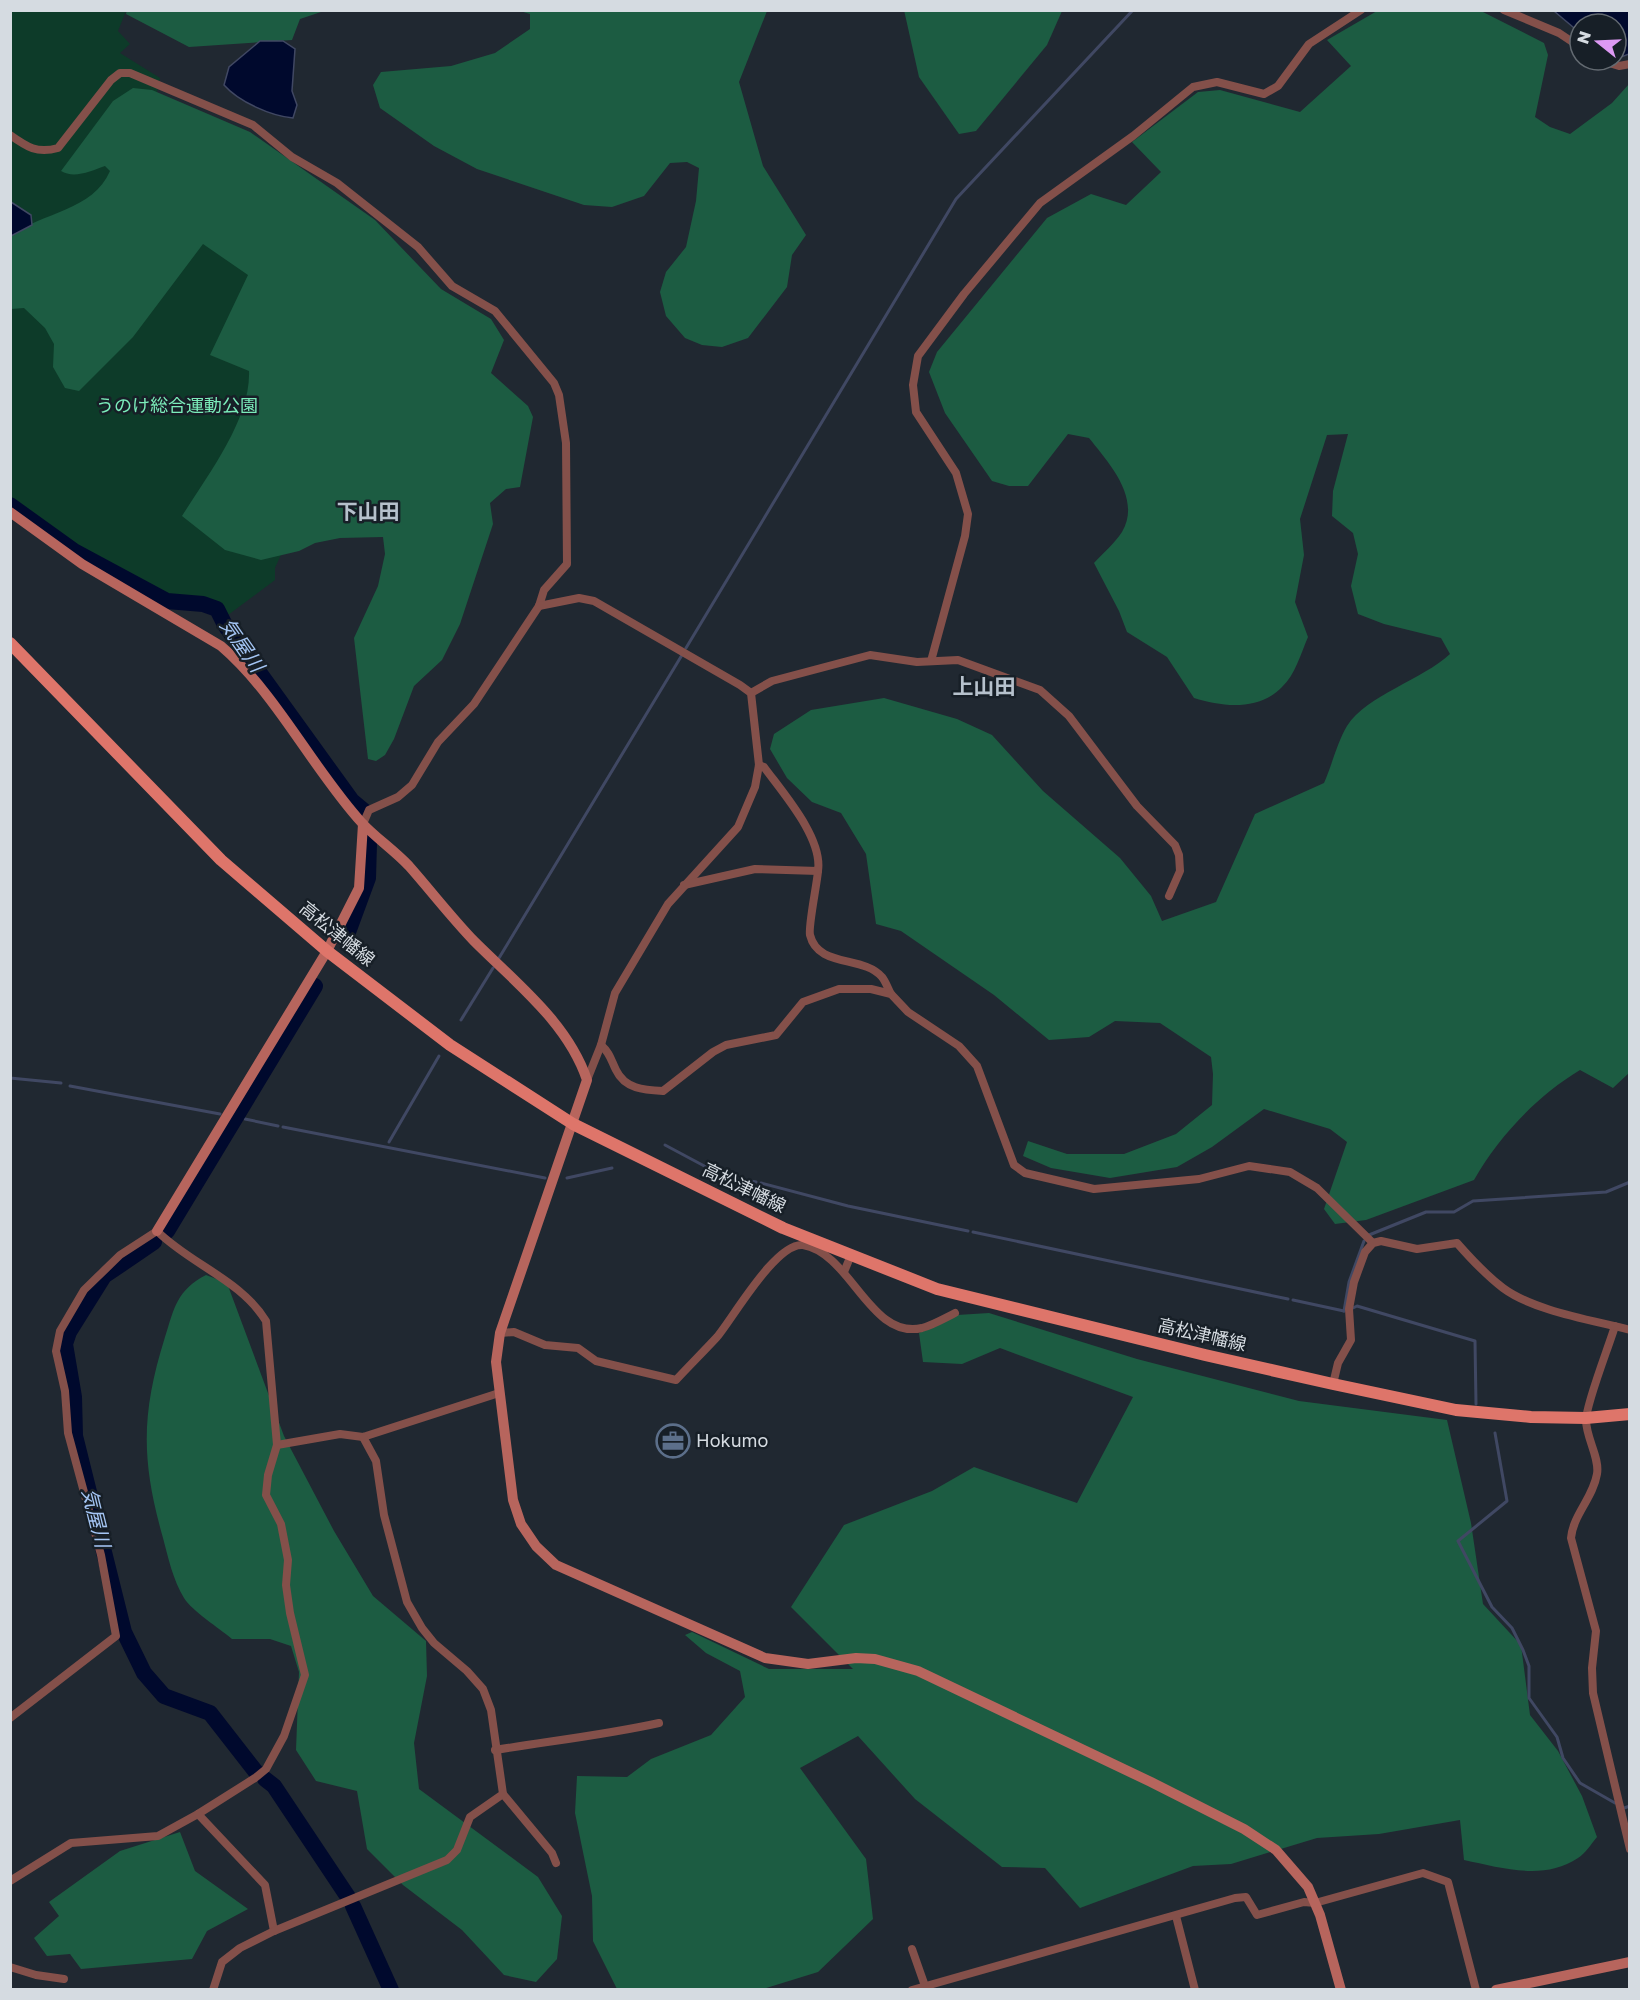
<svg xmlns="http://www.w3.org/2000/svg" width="1640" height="2000" font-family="'Golos Text','Noto Sans JP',sans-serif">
  <rect width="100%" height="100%" fill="#202831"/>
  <polygon fill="#0d3b29" points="11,11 126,11 118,31 130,44 120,53 160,78 156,97 240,131 285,546 275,568 275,580 228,615 161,591 79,546 11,498"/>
  <g fill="#1c5c42">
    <polygon points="127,10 324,10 324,11 300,19 292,40 189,47 126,14"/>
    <polygon points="904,10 1062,10 1062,11 1047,45 976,131 959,134 919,77"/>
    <polygon points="520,11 767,11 739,82 763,166 806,235 792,255 787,287 748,338 722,347 702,345 685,338 666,316 660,292 666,272 686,247 696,201 699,168 687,162 670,163 644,196 612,207 584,205 477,169 434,146 380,108 373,85 381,72 451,66 495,53 530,29 530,14"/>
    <path d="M 1377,11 L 1481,11 L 1544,43 L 1548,55 L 1535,117 L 1550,127 L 1570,134 L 1612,103 L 1629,84 L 1630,1072 L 1613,1088 L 1580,1070 C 1537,1096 1499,1136 1474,1180 L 1366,1220 L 1335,1224 L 1324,1209 L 1347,1142 L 1330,1129 L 1264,1109 L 1212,1147 L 1177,1167 L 1110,1178 L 1051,1168 L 1023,1156 L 1028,1141 L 1067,1154 L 1124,1154 L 1176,1134 L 1212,1105 L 1213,1074 L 1211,1057 L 1160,1023 L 1115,1021 L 1089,1037 L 1049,1040 L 994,995 L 901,931 L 876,924 L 866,854 L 841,813 L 812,802 L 787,778 L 770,749 L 774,734 L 811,710 L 884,698 L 957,719 L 992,735 L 1043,791 L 1120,858 L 1151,896 L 1162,921 L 1216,902 L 1255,814 L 1324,783 C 1332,765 1337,743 1347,726 C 1367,695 1422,680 1450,654 L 1441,638 L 1384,624 L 1358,614 L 1351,586 L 1358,554 L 1353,533 L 1332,516 L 1333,491 L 1348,434 L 1327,435 L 1300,519 L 1304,555 L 1295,602 L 1308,637 C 1301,653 1295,675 1282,687 C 1259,711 1223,707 1194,698 L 1167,657 L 1127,632 L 1119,611 L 1094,563 C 1103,553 1115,543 1122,532 C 1142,498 1108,462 1089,438 L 1068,434 L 1028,486 L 1009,486 L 992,481 L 945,413 L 929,372 L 937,352 L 1047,218 L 1091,194 L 1126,205 L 1161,172 L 1132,142 L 1198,92 L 1220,90 L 1300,112 L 1351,66 L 1327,40 Z"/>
    <path d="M 133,88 L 152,90 L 250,132 L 375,220 L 441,289 L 491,319 L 504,340 L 491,373 L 528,406 L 533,417 L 520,487 L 506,489 L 490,503 L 493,524 L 460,624 L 442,660 L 414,686 L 394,739 L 385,755 L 376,761 L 368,759 L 354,638 L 378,586 L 385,554 L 383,537 L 340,538 L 315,543 L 299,551 L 261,560 L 225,550 L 182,516 C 207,476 251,419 249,371 L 210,355 L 248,275 L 203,244 L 133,337 L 79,391 L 65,388 L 53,367 L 54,344 L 45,328 L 24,308 L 11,309 L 11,236 C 42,212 93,211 110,171 L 105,166 C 91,171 74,179 61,171 L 113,101 Z"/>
    <path d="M 206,1275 L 227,1283 L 284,1436 L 334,1531 L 373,1596 L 426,1641 L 427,1676 L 414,1743 L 419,1789 L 538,1877 L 562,1916 L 557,1959 L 536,1982 L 504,1975 L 462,1930 L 403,1885 L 367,1849 L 357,1791 L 316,1781 L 296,1750 L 299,1672 L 291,1646 L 270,1639 L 232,1639 C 219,1628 192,1611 184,1598 C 173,1580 168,1557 163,1538 C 141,1460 141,1414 165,1337 C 174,1308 177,1290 206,1275 Z"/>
    <path d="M 989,1313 L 1137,1359 L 1299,1401 L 1447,1420 L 1471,1523 L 1483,1604 L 1521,1645 L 1530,1715 L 1558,1751 L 1582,1796 L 1597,1837 C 1591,1844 1586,1853 1578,1858 C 1544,1881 1502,1868 1464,1860 L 1460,1820 L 1379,1834 L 1317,1838 L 1231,1864 L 1193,1866 L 1080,1908 L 1045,1868 L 1002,1867 L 915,1799 L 858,1736 L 800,1768 L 866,1859 L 873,1919 L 818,1972 L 763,1989 L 617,1989 L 593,1941 L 592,1896 L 575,1813 L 577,1776 L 627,1777 L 651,1759 L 711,1735 L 745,1697 L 740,1671 L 706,1653 L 685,1635 L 692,1632 L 769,1669 L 853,1669 L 791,1607 L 844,1525 L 932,1491 L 974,1467 L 1077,1503 L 1133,1397 L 1000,1348 L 962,1364 L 923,1362 L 919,1333 L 957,1315 Z"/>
    <polygon points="180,1832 195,1871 248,1909 207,1931 192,1959 81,1969 70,1954 47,1956 34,1938 59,1916 49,1902 120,1851"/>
  </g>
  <g fill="#00092d" stroke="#404863" stroke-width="1.5">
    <polygon points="1554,11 1629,11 1629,54 1616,59 1616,24 1580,24 1580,33"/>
    <path d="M 260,41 L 283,41 L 295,49 L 292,91 L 297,105 L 293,118 C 271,116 239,102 224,85 L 229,67 Z"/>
    <polygon points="11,202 31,215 32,225 11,236"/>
  </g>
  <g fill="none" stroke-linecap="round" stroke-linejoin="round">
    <g stroke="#404863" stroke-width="3">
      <polyline points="686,648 956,199 1133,10"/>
      <polyline points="499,958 682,655"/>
      <polyline points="461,1020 493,968"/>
      <polyline points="10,1078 61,1083"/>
      <polyline points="70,1086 220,1114"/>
      <polyline points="245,1119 278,1126"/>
      <polyline points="283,1127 545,1178"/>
      <polyline points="389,1142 439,1056"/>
      <polyline points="665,1145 723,1176 756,1182"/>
      <polyline points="567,1178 612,1168"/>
      <polyline points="761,1183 848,1206 968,1231"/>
      <polyline points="973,1232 1288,1299"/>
      <polyline points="1369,1235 1426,1212 1454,1212 1473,1201 1606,1192 1630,1182"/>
      <polyline points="1293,1300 1344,1311"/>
      <polyline points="1353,1308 1357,1306 1475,1341 1476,1404"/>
      <polyline points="1344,1311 1349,1282 1364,1241"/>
      <polyline points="1495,1433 1507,1501 1458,1541 1492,1607 1512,1628 1523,1650 1529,1666 1529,1698 1557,1737 1563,1758 1580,1783 1615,1803"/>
      <polyline points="1624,1808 1630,1806"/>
    </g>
    <g stroke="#00092d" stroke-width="16">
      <polyline points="10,505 74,551 167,601 203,604 217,609 225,625 352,801 364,811"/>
      <polyline points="347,935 368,878 369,843"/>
      <polyline points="167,1231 315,986"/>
      <polyline points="154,1242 104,1276 69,1332 65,1344 74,1397 75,1436 124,1632 144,1673 164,1696 210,1713 256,1772"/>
      <polyline points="265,1779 274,1786 348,1897"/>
      <polyline points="353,1906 391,1990"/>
    </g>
    <g stroke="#84504a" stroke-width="8">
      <polyline points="1504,10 1559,33 1580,47"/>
      <polyline points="1599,60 1619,66 1630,64"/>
      <path d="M 10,135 C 27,147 37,154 58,148 L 111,80 L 120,73 L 130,73 L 253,125 L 292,157 L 337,183 L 418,247 L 452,286 L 495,311 L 554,383 L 559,395 L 566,443 L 567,564 L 544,590 L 539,606 L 474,704 L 438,742 L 412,785 L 398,797 L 369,810 L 363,824"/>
      <polyline points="539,606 579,598 594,601 740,685 751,693 759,765 755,787 738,827 668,904 615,993 601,1045 587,1080"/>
      <polyline points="931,661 965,536 968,514 956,473 916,412 913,385 918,356 964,294 1040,203 1133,136 1193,87 1217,82 1264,94 1278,86 1309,44 1361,10"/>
      <polyline points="751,693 772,681 870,655 917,662 958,660 1040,690 1069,716 1137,806 1175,845 1179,855 1180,871 1169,896"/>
      <path d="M 818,871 C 817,884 808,927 810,935 C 818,968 863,955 882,977 C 886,982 888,989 891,994"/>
      <path d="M 684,885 L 755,869 L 818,871 C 823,838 783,793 764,767 L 759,765"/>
      <path d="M 601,1045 C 610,1053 611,1060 616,1070 C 625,1089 644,1090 663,1091 L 713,1052 L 726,1045 L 776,1035 L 803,1002 L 839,989 L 871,989 L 891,994 L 908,1012 L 959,1046 L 977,1066 L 1014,1165 L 1025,1173 L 1094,1189 L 1199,1179 L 1249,1166 L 1290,1172 L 1317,1188 L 1373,1243"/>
      <polyline points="844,1272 851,1255"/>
      <path d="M 1615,1326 C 1609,1346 1586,1404 1586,1420 C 1586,1438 1600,1458 1597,1474 C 1593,1498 1573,1515 1571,1538 L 1596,1631 L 1592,1668 L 1593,1693 L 1630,1849"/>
      <path d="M 500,1333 L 514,1332 L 545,1345 L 578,1348 L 596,1361 L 676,1380 C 690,1365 704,1351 717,1337 C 733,1318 776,1242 803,1245 C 851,1253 870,1340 922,1328 C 933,1325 945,1318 955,1313"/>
      <path d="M 1333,1384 L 1338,1363 L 1351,1340 L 1349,1309 L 1354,1282 L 1365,1252 L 1373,1243 L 1381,1241 L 1417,1249 L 1457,1243 C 1471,1259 1486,1275 1503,1288 C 1534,1311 1592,1320 1630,1330"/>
      <polyline points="277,1445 340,1434 363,1437 499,1393"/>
      <path d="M 10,1718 L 116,1636 L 101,1555 L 68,1433 L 65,1391 L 56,1351 L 60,1331 L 84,1290 L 120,1255 L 157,1231 C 190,1264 241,1280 266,1321 L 277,1445 L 268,1475 L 266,1495 L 281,1524 L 288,1560 L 286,1585 L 290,1613 L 305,1675 L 284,1736 L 266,1769 L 255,1778 L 198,1814 L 158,1836 L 71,1843 L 10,1881"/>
      <path d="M 495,1750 C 550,1741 605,1735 659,1723"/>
      <polyline points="503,1794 552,1853 556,1863"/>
      <polyline points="198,1814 265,1885 274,1931"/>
      <polyline points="1176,1916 1195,1990"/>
      <polyline points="912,1949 925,1986"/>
      <polyline points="10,1967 36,1975 64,1979"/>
      <polyline points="213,1990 222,1962 240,1948 274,1931 447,1860 457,1850 470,1817 503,1794 491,1710 483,1689 467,1671 434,1643 422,1628 407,1602 384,1515 376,1461 363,1437"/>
      <polyline points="912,1990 1235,1898 1246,1897 1257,1915 1304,1902 1315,1903 1423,1873 1448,1882 1476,1990"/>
    </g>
    <g stroke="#b7655d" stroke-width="10">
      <path d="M 10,512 L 82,564 L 221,646 C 277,694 312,768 362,823 C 376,838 394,850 409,866 C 431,891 451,917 474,941 C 516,983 568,1023 587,1080 L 500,1333 L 496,1362 L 513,1500 L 521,1524 L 536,1546 L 556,1565 L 765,1658 L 808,1664 L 856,1658 L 875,1659 L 918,1671 L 1151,1782 L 1244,1829 L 1276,1850 L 1308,1887 L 1320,1915 L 1341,1990"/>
      <polyline points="157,1231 327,951 359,888 363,824"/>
      <polyline points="1496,1990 1630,1962"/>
    </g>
    <polyline stroke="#de756a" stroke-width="12" points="10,643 221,860 327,951 450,1045 573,1124 783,1228 937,1289 1205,1355 1333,1384 1456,1410 1531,1417 1586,1418 1630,1414"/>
  </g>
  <defs>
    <symbol id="office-ring" viewBox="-11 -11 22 22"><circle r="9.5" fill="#171f27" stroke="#5c6f8a" stroke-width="1.5"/><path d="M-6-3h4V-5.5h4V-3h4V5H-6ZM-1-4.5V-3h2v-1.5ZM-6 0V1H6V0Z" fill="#5c6f8a"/></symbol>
  </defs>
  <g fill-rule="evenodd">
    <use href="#office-ring" x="654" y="1422" width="38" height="38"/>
  </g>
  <g text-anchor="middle" stroke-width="5" stroke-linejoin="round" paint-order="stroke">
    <g font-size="18" fill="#7becba" stroke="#171f27">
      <text x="177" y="412">うのけ総合運動公園</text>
    </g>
    <g font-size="18" fill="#d5dbe1" stroke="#171f27">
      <text transform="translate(337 934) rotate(39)" y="6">高松津幡線</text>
      <text transform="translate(744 1188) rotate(26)" y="6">高松津幡線</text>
      <text transform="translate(1202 1335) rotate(13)" y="6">高松津幡線</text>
    </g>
    <g font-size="18" fill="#d5dbe1" stroke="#171f27" text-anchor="start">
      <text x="696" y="1447">Hokumo</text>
    </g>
    <g font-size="20" font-style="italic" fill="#a4c5f4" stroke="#171f27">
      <text transform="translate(242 645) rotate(55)" y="7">気屋川</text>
      <text transform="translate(96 1518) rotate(76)" y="7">気屋川</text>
    </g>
    <g font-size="21" font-weight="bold" fill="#b6c1cc" stroke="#171f27">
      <text x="368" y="519">下山田</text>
      <text x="984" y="694">上山田</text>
    </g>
  </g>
  <rect width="1640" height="2000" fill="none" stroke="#d5dbe1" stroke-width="24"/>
  <g transform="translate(1598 42) rotate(288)"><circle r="28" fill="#171f27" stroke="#636a71" stroke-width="1.5"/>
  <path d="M0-4.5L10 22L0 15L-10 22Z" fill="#dd99f3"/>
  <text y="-9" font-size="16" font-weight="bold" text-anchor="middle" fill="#d5dbe1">N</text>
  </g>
</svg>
